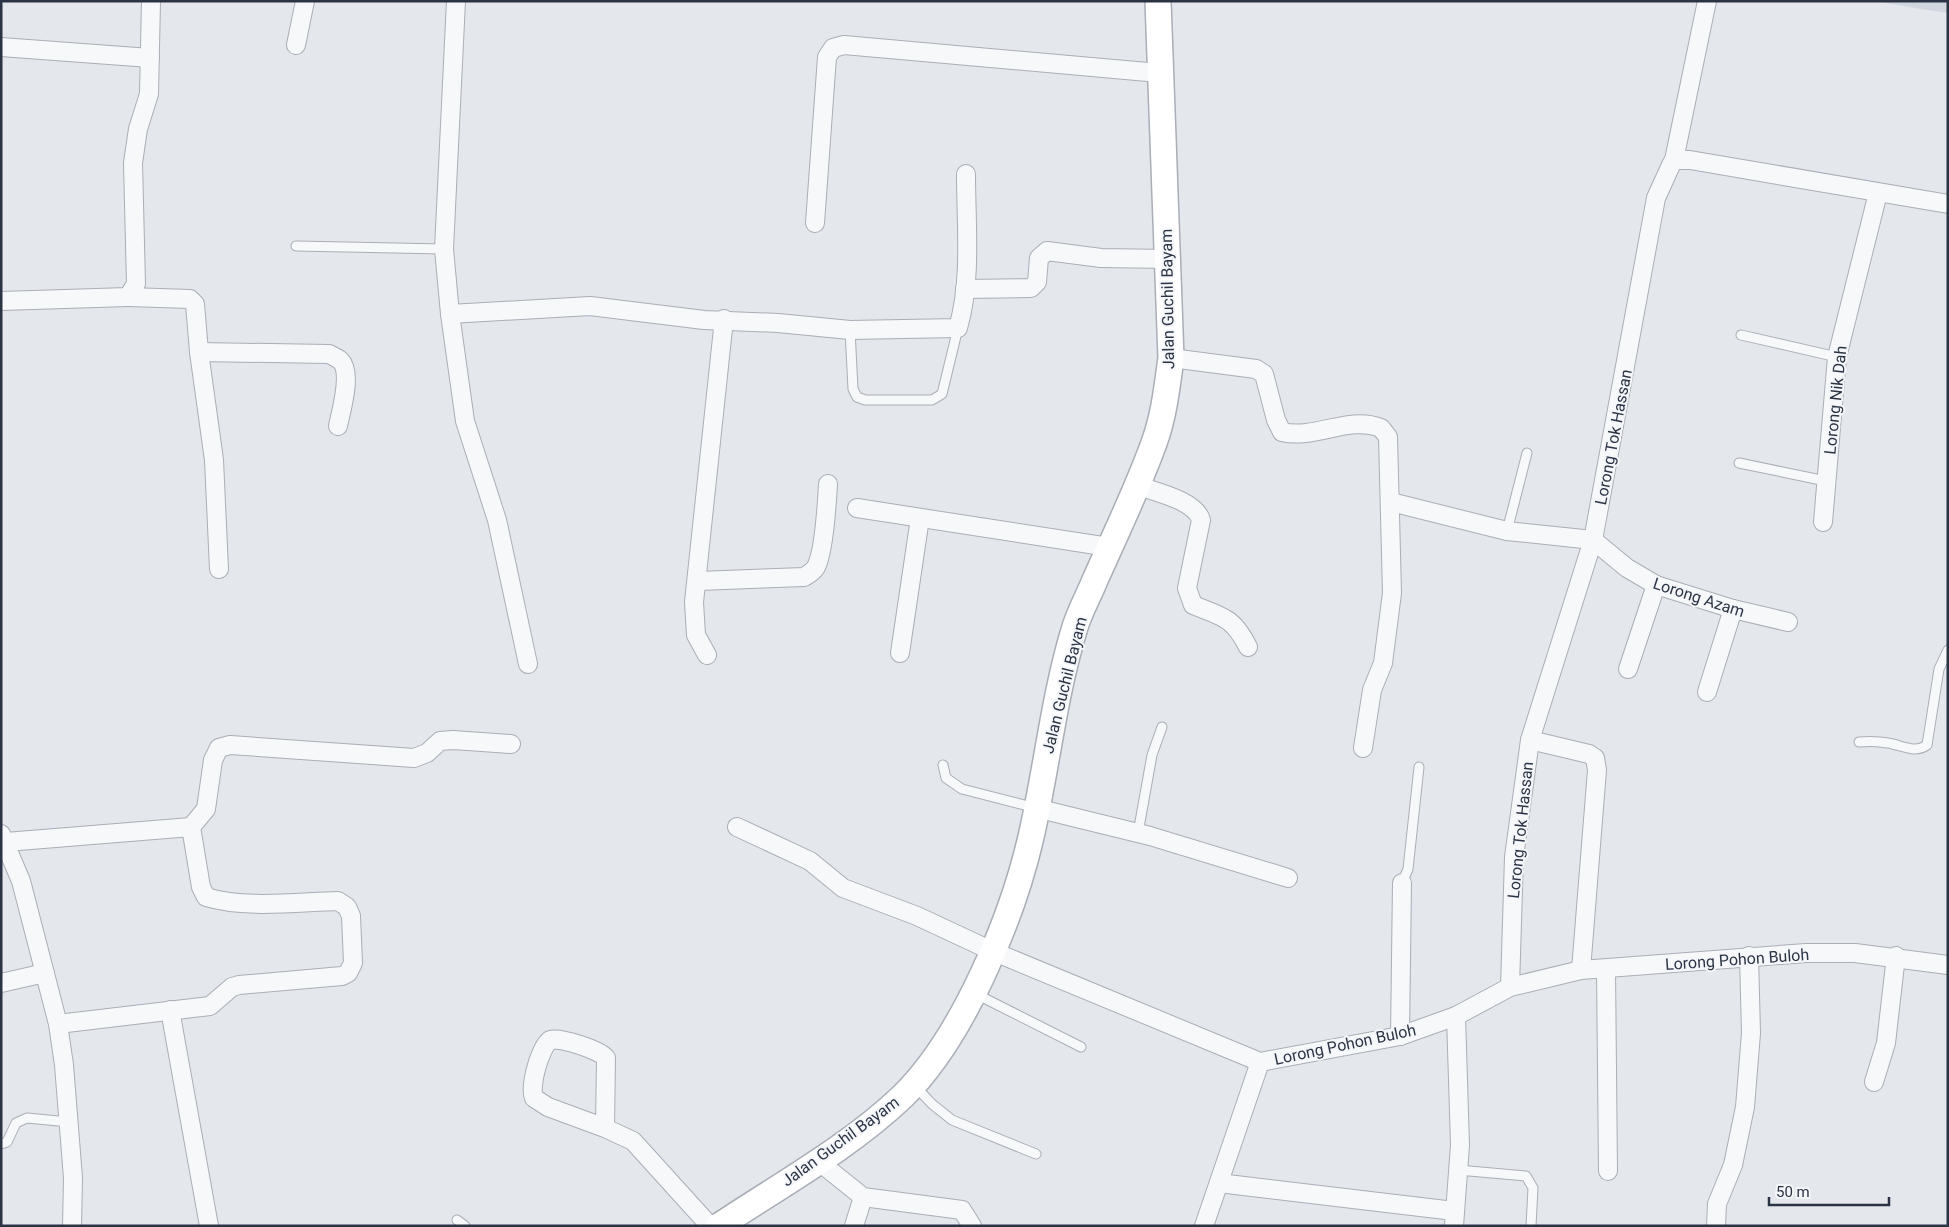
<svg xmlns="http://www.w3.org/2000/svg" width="1949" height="1227" font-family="Roboto,sans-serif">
  <rect width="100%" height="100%" fill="#e4e7ec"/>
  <polygon fill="#d2d6de" points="1875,1 1948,1 1948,13 1921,9"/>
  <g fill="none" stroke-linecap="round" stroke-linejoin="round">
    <defs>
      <g id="service">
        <polyline points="296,246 444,249"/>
        <polyline points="850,330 853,389 857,397 865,400 932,400 942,394 958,328"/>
        <polyline points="1741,335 1837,357"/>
        <polyline points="1739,463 1826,481"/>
        <polyline points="1507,531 1527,453"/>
        <path d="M 1859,742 C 1869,741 1878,741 1888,743 C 1901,745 1915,754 1927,745 L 1939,669 L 1948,650"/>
        <polyline points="943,765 946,778 962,789 1036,808"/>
        <polyline points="1138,833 1152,755 1162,727"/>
        <polyline points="1402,883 1408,869 1419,767"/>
        <polyline points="974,993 1081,1047"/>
        <polyline points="914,1085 932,1104 952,1120 1036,1154"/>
        <polyline points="1,1144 7,1142 16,1123 27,1118 69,1122"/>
        <polyline points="1458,1170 1526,1176 1533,1188 1531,1226"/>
        <polyline points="457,1220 465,1226"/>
      </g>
      <g id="minor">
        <polyline points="456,1 444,249 450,314 465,421 497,520 528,664"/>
        <polyline points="296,45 305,1"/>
        <polyline points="1,47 150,58"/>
        <polyline points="1674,160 1707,1"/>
        <polyline points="815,223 827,57 833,48 844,45 1159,73"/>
        <polyline points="965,289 1031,288 1037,282 1039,258 1047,251 1101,258 1168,259"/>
        <polyline points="128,297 190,299 195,304 199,352 214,460 219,569"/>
        <polyline points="1,301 128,297 136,284 133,163 138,129 149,94 151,1"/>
        <path d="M 450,314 L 590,306 L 704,320 L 778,323 L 850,330 L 958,328 C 972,281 966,223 966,174"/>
        <path d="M 199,352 L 329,354 C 333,356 337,358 340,360 C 353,372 341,411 338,426"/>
        <path d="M 1171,358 L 1256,369 L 1264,374 L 1276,420 L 1282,432 C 1315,440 1348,415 1381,428 L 1388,437 L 1392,593 L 1383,663 L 1372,690 L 1363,748"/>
        <path d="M 1136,485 C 1155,492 1195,500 1201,520 L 1187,588 L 1193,605 C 1223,617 1233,617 1248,647"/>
        <polyline points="1391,502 1507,531 1593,540 1627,568 1656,585 1733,609 1788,622"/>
        <polyline points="857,508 1109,547"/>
        <polyline points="1823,522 1837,357 1878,193"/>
        <path d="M 698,581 L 804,577 C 809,574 813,572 816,567 C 824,552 827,502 828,484"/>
        <polyline points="900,653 920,518"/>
        <polyline points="707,655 696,635 694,602 724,319"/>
        <polyline points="1628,669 1656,585"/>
        <polyline points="1707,692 1733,609"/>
        <polyline points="1530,740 1589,754 1595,758 1597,770 1581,970"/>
        <polyline points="1036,808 1150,836 1288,878"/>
        <polyline points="191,827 206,809 213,760 219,748 230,745 414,758 427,753 440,741 453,740 511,744"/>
        <polyline points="737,827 810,861 843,888 917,916 992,951 1260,1062 1400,1036 1456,1016 1510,987 1581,970 1806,953 1855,953 1948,965"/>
        <polyline points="1,834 21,881 58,1024 64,1065 73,1178 72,1226"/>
        <path d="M 6,842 L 191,827 L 201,887 L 206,897 C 245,909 298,902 338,901 L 347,907 L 351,916 L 353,963 L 348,973 L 342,976 L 239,985 L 232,987 L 210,1006 L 58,1024"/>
        <polyline points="1606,969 1608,1171"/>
        <polyline points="1,983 45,973"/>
        <polyline points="1510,987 1514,857 1530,740 1593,540 1656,198 1671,165 1674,160 1690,160 1948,204"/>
        <polyline points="170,1010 209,1226"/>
        <polyline points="1400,1036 1402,883"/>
        <polyline points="1874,1082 1886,1043 1896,956"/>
        <path d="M 605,1128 L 606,1058 C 600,1050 560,1037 550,1040 C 540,1048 529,1086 534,1098 L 548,1107 L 605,1128 L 633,1141 L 710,1226"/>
        <polyline points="818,1161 863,1197 962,1210 972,1226"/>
        <polyline points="1219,1183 1454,1211"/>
        <polyline points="854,1226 863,1197"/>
        <polyline points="1204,1226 1260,1062"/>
        <polyline points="1454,1226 1460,1145 1456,1016"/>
        <polyline points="1716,1226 1717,1204 1733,1165 1745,1107 1751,1033 1749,956"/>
      </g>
      <path id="secondary" d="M 719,1226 C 779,1186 851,1146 903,1096 C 963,1037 1012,919 1031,837 C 1047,767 1054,695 1075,627 C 1080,611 1089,595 1095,580 C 1115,535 1137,490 1154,443 C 1164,416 1167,387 1171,358 L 1158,1"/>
    </defs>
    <use href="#service" stroke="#a9aeb7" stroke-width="11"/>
    <use href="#minor" stroke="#a9aeb7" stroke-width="20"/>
    <use href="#secondary" stroke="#a9aeb7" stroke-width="28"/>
    <use href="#service" stroke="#f7f8fa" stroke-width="9"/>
    <use href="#minor" stroke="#f7f8fa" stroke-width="18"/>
    <use href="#secondary" stroke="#fff" stroke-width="25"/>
  </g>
  <g text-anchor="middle" stroke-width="4" stroke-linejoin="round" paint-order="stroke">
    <g font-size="16" fill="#2b3445" stroke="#f4f6f9">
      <text transform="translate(1167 299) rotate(-91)" y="6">Jalan Guchil Bayam</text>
      <text transform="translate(1835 400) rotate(-84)" y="6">Lorong Nik Dah</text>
      <text transform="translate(1613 437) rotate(-79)" y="6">Lorong Tok Hassan</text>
      <text transform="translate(1699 597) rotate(18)" y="6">Lorong Azam</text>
      <text transform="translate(1064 685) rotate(-76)" y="6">Jalan Guchil Bayam</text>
      <text transform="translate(1520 830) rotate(-84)" y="6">Lorong Tok Hassan</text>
      <text transform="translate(1737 959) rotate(-4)" y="6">Lorong Pohon Buloh</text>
      <text transform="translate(1345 1044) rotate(-12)" y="6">Lorong Pohon Buloh</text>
      <text transform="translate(840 1141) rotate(-36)" y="6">Jalan Guchil Bayam</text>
    </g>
  </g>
  <rect width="1949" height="1227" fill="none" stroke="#2b3445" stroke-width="5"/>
  <path d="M1769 1197v8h120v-8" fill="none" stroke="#2b3445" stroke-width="2.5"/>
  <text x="1776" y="1197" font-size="15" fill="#2b3445" stroke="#f4f6f9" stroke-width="4" paint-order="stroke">50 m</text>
</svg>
